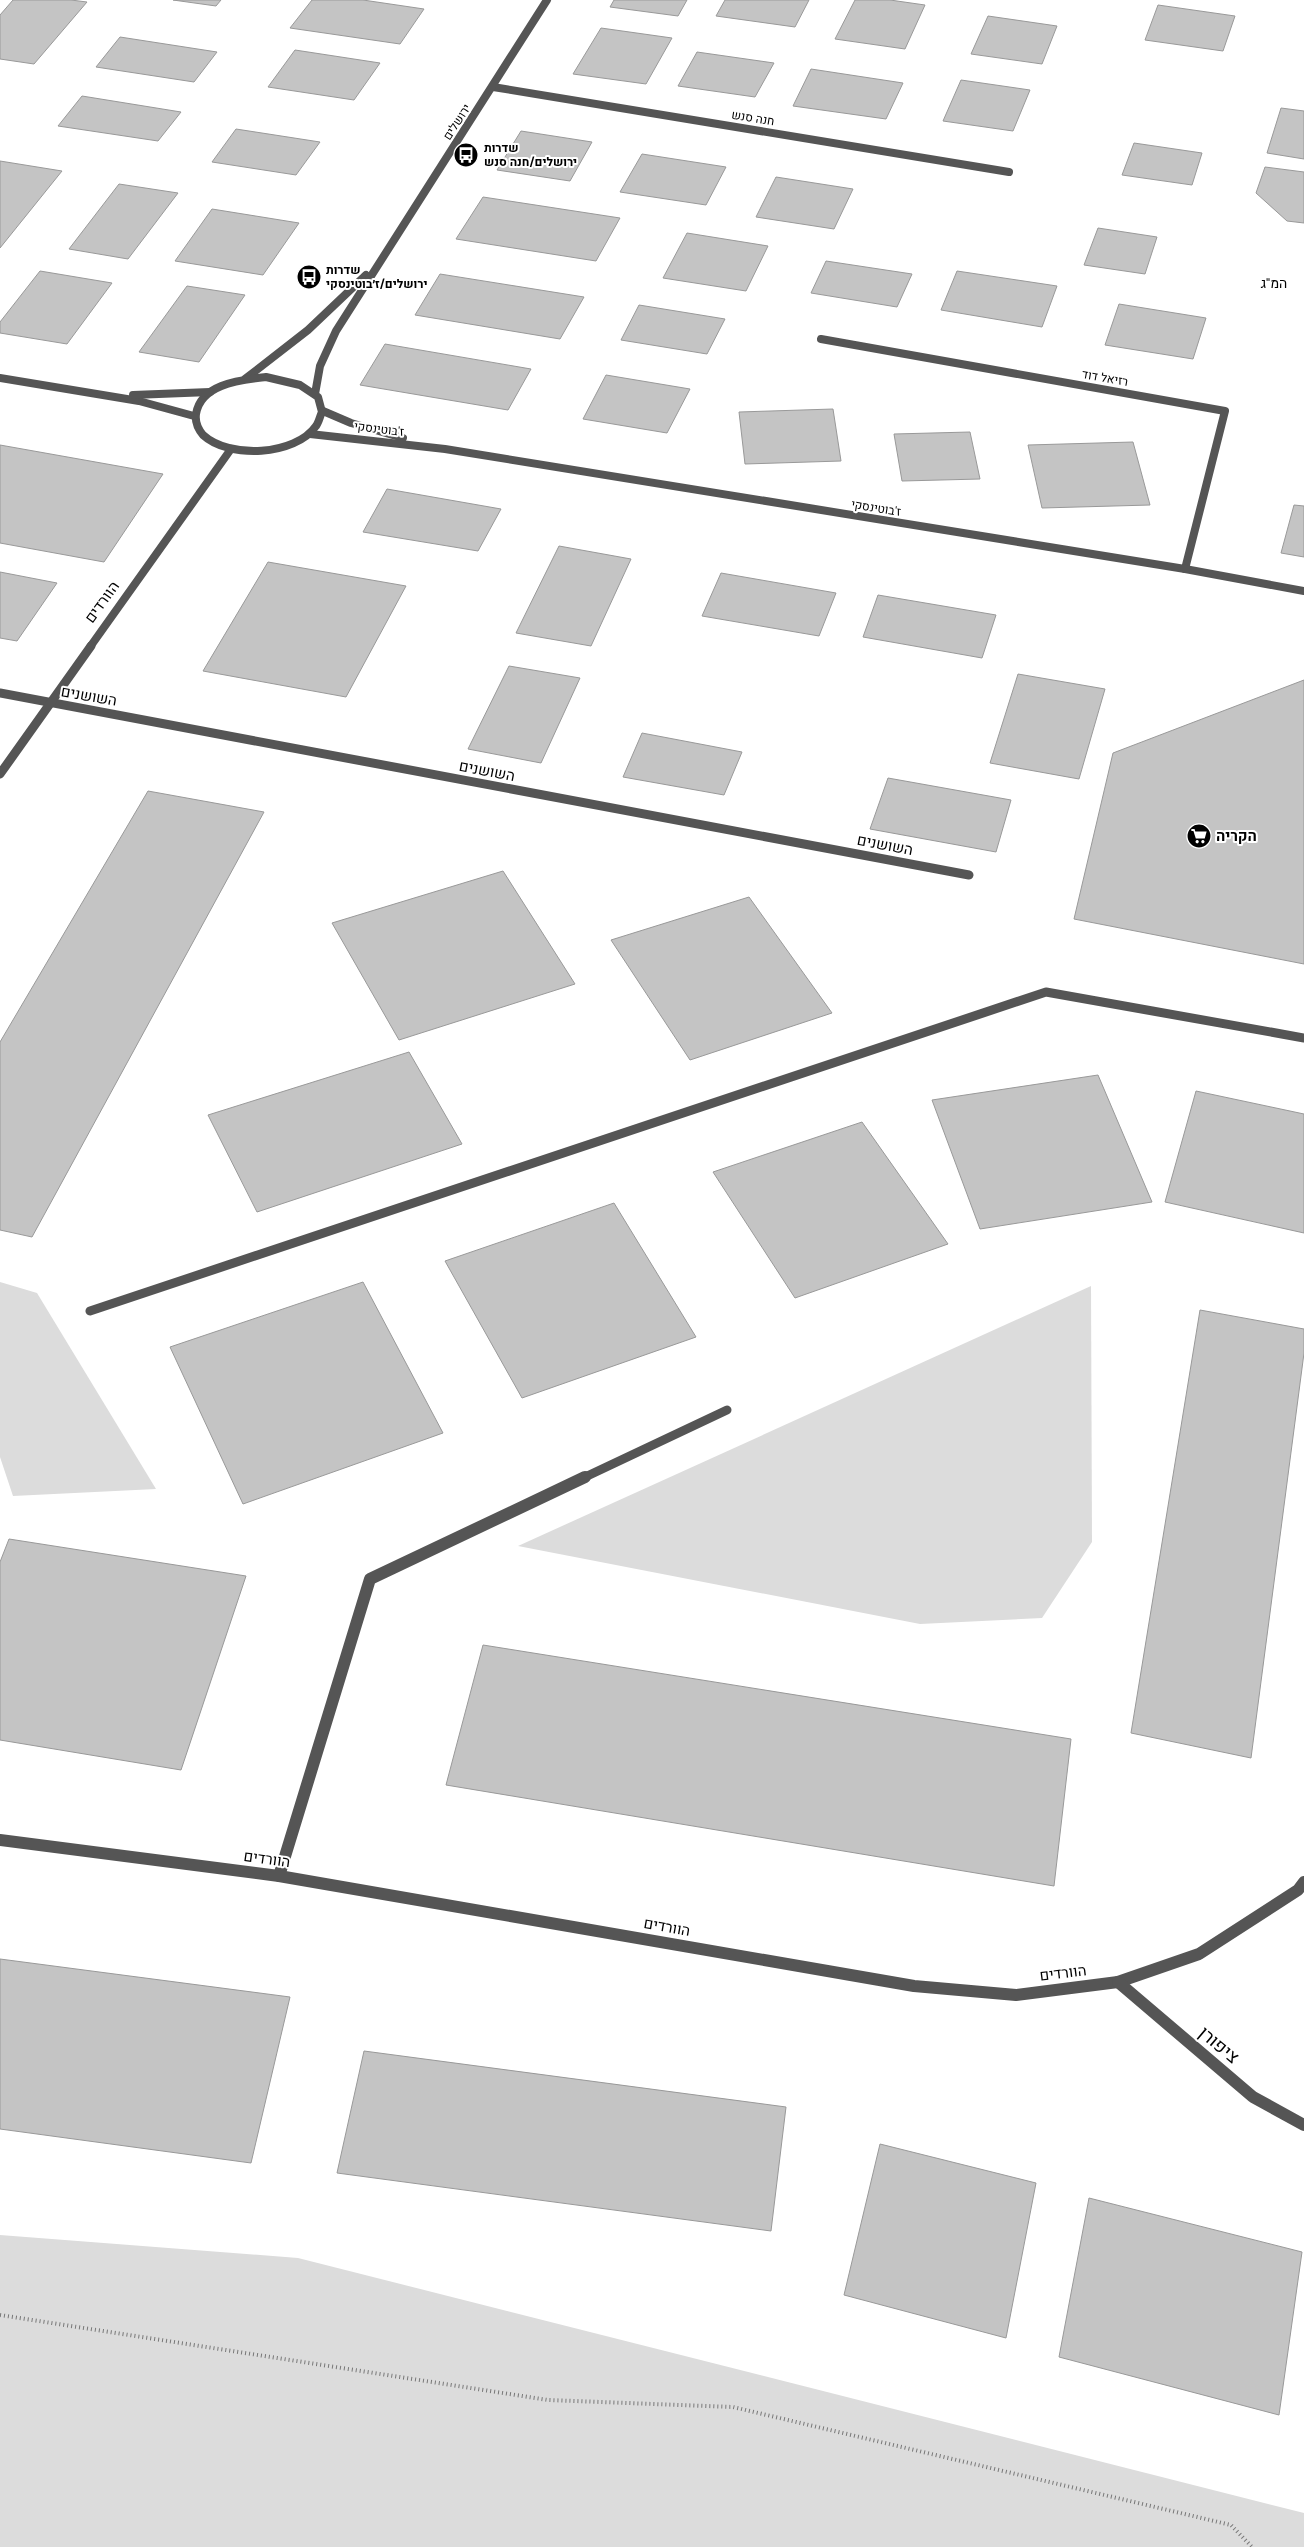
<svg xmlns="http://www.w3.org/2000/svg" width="1304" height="2547" font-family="'DM Sans',Heebo,sans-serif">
  <rect width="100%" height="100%" fill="#fff"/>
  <g fill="#dcdcdc">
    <polygon points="0,1282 37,1293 156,1489 13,1496 0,1457"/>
    <polygon points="1091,1286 1092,1542 1042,1618 920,1624 518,1546"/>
    <polygon points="0,2235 298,2258 1304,2513 1304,2547 0,2547"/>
  </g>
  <g fill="#c4c4c4" stroke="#999">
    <polygon points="13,0 71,0 87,2 34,64 0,59 0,15"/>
    <polygon points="173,0 221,0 216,6"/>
    <polygon points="312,0 363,0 424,9 400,44 290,28"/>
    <polygon points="614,0 687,0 678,16 610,7"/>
    <polygon points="725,0 809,0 795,27 716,16"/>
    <polygon points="855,0 890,0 925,5 905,49 835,39"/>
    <polygon points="1158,5 1235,16 1223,51 1145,40"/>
    <polygon points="988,16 1057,26 1042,64 971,54"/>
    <polygon points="601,28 672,38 646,84 573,74"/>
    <polygon points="120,37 217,52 194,82 96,67"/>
    <polygon points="295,50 380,63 354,100 268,87"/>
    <polygon points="697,52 774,63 755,97 678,86"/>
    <polygon points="811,69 903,83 886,119 793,106"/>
    <polygon points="961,80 1030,90 1013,131 943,121"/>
    <polygon points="82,96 181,112 158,141 58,126"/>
    <polygon points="1281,108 1304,111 1304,159 1267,153"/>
    <polygon points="236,129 320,142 296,175 212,162"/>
    <polygon points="521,131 592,142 570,181 497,170"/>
    <polygon points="1134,143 1202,153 1192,185 1122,175"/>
    <polygon points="642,154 726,167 706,205 620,192"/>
    <polygon points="0,161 62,171 0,248"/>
    <polygon points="1265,167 1304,172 1304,223 1287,221 1256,193"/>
    <polygon points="776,177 853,189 834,229 756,217"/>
    <polygon points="119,184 178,193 128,259 69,249"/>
    <polygon points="483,197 620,218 596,261 456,239"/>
    <polygon points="212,209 299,223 263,275 175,261"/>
    <polygon points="1098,228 1157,237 1145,274 1084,265"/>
    <polygon points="687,233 768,246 746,291 663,278"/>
    <polygon points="826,261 912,274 897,307 811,293"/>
    <polygon points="40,271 112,283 67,344 0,333 0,322"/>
    <polygon points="957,271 1057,286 1042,327 941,310"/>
    <polygon points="440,274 584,297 560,339 415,315"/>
    <polygon points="187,286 245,295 199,362 139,352"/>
    <polygon points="1119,304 1206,318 1193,359 1105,345"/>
    <polygon points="639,305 725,319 707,354 621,340"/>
    <polygon points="385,344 531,369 508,410 360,385"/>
    <polygon points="606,375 690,389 667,433 583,419"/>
    <polygon points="833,409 841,461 745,464 739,412"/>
    <polygon points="970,432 980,479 902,481 894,434"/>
    <polygon points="1133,442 1150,505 1042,508 1028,445"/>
    <polygon points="0,445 163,474 104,562 0,543"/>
    <polygon points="387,489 501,509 478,551 363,532"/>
    <polygon points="1294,505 1304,506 1304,557 1281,553"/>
    <polygon points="559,546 631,559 591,646 516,633"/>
    <polygon points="268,562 406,586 346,697 203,671"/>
    <polygon points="0,572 57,583 17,641 0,638"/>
    <polygon points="721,573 836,593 819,636 702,616"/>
    <polygon points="878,595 996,615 982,658 863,637"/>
    <polygon points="509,666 580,678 541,763 468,749"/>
    <polygon points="1018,674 1105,689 1079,779 990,763"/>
    <polygon points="1304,680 1304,964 1074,919 1113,753"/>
    <polygon points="642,733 742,752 724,795 623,777"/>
    <polygon points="888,778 1011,800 996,852 870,829"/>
    <polygon points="148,791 264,812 32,1237 0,1230 0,1042"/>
    <polygon points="503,871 575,984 399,1040 332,923"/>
    <polygon points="749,897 832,1013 690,1060 611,940"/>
    <polygon points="409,1052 462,1144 257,1212 208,1115"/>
    <polygon points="1098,1075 1152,1202 980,1229 932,1100"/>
    <polygon points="1196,1091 1304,1114 1304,1233 1165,1202"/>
    <polygon points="862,1122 948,1244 795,1298 713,1172"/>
    <polygon points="614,1203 696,1337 522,1398 445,1261"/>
    <polygon points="363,1282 443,1433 243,1504 170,1347"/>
    <polygon points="1200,1310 1304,1329 1304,1353 1251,1758 1131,1733"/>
    <polygon points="9,1539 246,1576 181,1770 0,1740 0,1562"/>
    <polygon points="483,1645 1071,1739 1054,1886 446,1785"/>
    <polygon points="0,1959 290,1997 251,2163 0,2129"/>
    <polygon points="364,2051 786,2107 771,2231 337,2173"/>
    <polygon points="880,2144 1036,2183 1006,2338 844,2295"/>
    <polygon points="1089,2198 1302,2252 1279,2415 1059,2357"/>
  </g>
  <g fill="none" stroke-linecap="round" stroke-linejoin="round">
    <polyline stroke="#777" stroke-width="4" stroke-dasharray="1 3" stroke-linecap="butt" points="0,2315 548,2400 733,2407 1231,2525 1252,2547"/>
    <g stroke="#555" stroke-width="9">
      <polyline points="90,1311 1046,992 1304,1038"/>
      <polyline points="583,1478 727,1410"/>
    </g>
    <polyline stroke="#555" stroke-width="12" points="279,1876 370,1579 585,1477"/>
    <g stroke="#555" stroke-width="8">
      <polyline points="493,87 1009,172"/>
      <polyline points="821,339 1225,411 1185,569"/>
      <polyline points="245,379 308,330 366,275"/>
      <polyline points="315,394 320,366 336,331 547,0"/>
      <polyline points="90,647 231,449"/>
    </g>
    <g stroke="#555" stroke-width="9">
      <polyline points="0,693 969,875"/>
      <polyline points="0,774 91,646"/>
    </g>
    <g stroke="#555" stroke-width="12">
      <polyline points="0,1840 279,1876 914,1986 1016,1995 1118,1982 1199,1954 1298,1890 1304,1882"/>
      <polyline points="1118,1982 1253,2097 1304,2125"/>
    </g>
    <g stroke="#555" stroke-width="8">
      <path d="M 266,377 L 300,385 L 318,397 L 322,412 C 320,416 319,422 316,426 C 295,456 229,459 203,435 C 198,429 195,421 196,414 C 201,383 242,380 266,377 Z"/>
      <polyline points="0,378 139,401 194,416"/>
      <polyline points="133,395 210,392"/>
      <polyline points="323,411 351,423 403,438"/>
      <polyline points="310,434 445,449 1185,569 1304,591"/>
    </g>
  </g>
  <defs>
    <symbol id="bus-disc" viewBox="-11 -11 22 22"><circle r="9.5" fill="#000" stroke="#fff"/><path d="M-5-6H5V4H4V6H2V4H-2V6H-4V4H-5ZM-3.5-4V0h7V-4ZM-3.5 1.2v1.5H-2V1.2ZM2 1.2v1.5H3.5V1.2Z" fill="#fff"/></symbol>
    <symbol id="supermarket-disc" viewBox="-11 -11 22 22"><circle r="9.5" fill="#000" stroke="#fff"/><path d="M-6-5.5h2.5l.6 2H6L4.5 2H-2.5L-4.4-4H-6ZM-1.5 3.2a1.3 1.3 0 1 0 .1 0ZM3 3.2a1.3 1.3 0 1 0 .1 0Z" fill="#fff"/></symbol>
  </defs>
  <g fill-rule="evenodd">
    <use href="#bus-disc" x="452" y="141" width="28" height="28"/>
    <use href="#bus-disc" x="295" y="263" width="28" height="28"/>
    <use href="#supermarket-disc" x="1185" y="822" width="28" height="28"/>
  </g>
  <g text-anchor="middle" stroke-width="4" stroke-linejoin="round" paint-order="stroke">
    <g font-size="12" fill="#000" stroke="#fff">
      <text transform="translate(753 118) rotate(9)" y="4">חנה סנש</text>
      <text transform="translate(457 122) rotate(-57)" y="4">ירושלים</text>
      <text transform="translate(1105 378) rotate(10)" y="4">רזיאל דוד</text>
      <text transform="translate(379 429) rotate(7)" y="4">ז'בוטינסקי</text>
      <text transform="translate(876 508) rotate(9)" y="4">ז'בוטינסקי</text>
    </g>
    <g font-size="12" font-weight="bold" fill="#000" stroke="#fff" text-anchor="start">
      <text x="484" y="152">שדרות<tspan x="484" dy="14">ירושלים/חנה סנש</tspan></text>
      <text x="326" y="274">שדרות<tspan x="326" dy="14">ירושלים/ז׳בוטינסקי</tspan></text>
    </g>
    <g font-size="14" fill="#000" stroke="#fff">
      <text x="1274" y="288">המ"ג</text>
    </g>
    <g font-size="15" fill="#000" stroke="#fff">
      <text transform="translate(102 602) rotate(-54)" y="5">הוורדים</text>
      <text transform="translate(89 696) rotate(10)" y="5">השושנים</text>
      <text transform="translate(487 771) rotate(11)" y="5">השושנים</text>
      <text transform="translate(885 845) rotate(11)" y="5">השושנים</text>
      <text transform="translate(267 1859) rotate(8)" y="5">הוורדים</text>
      <text transform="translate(667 1927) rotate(10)" y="5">הוורדים</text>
      <text transform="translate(1063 1973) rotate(-7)" y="5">הוורדים</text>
    </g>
    <g font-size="15" font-weight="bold" fill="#000" stroke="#fff" text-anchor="start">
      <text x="1216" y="841">הקריה</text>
    </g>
    <g font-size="18" fill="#000" stroke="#fff">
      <text transform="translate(1219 2045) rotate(40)" y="6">ציפורן</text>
    </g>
  </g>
</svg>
